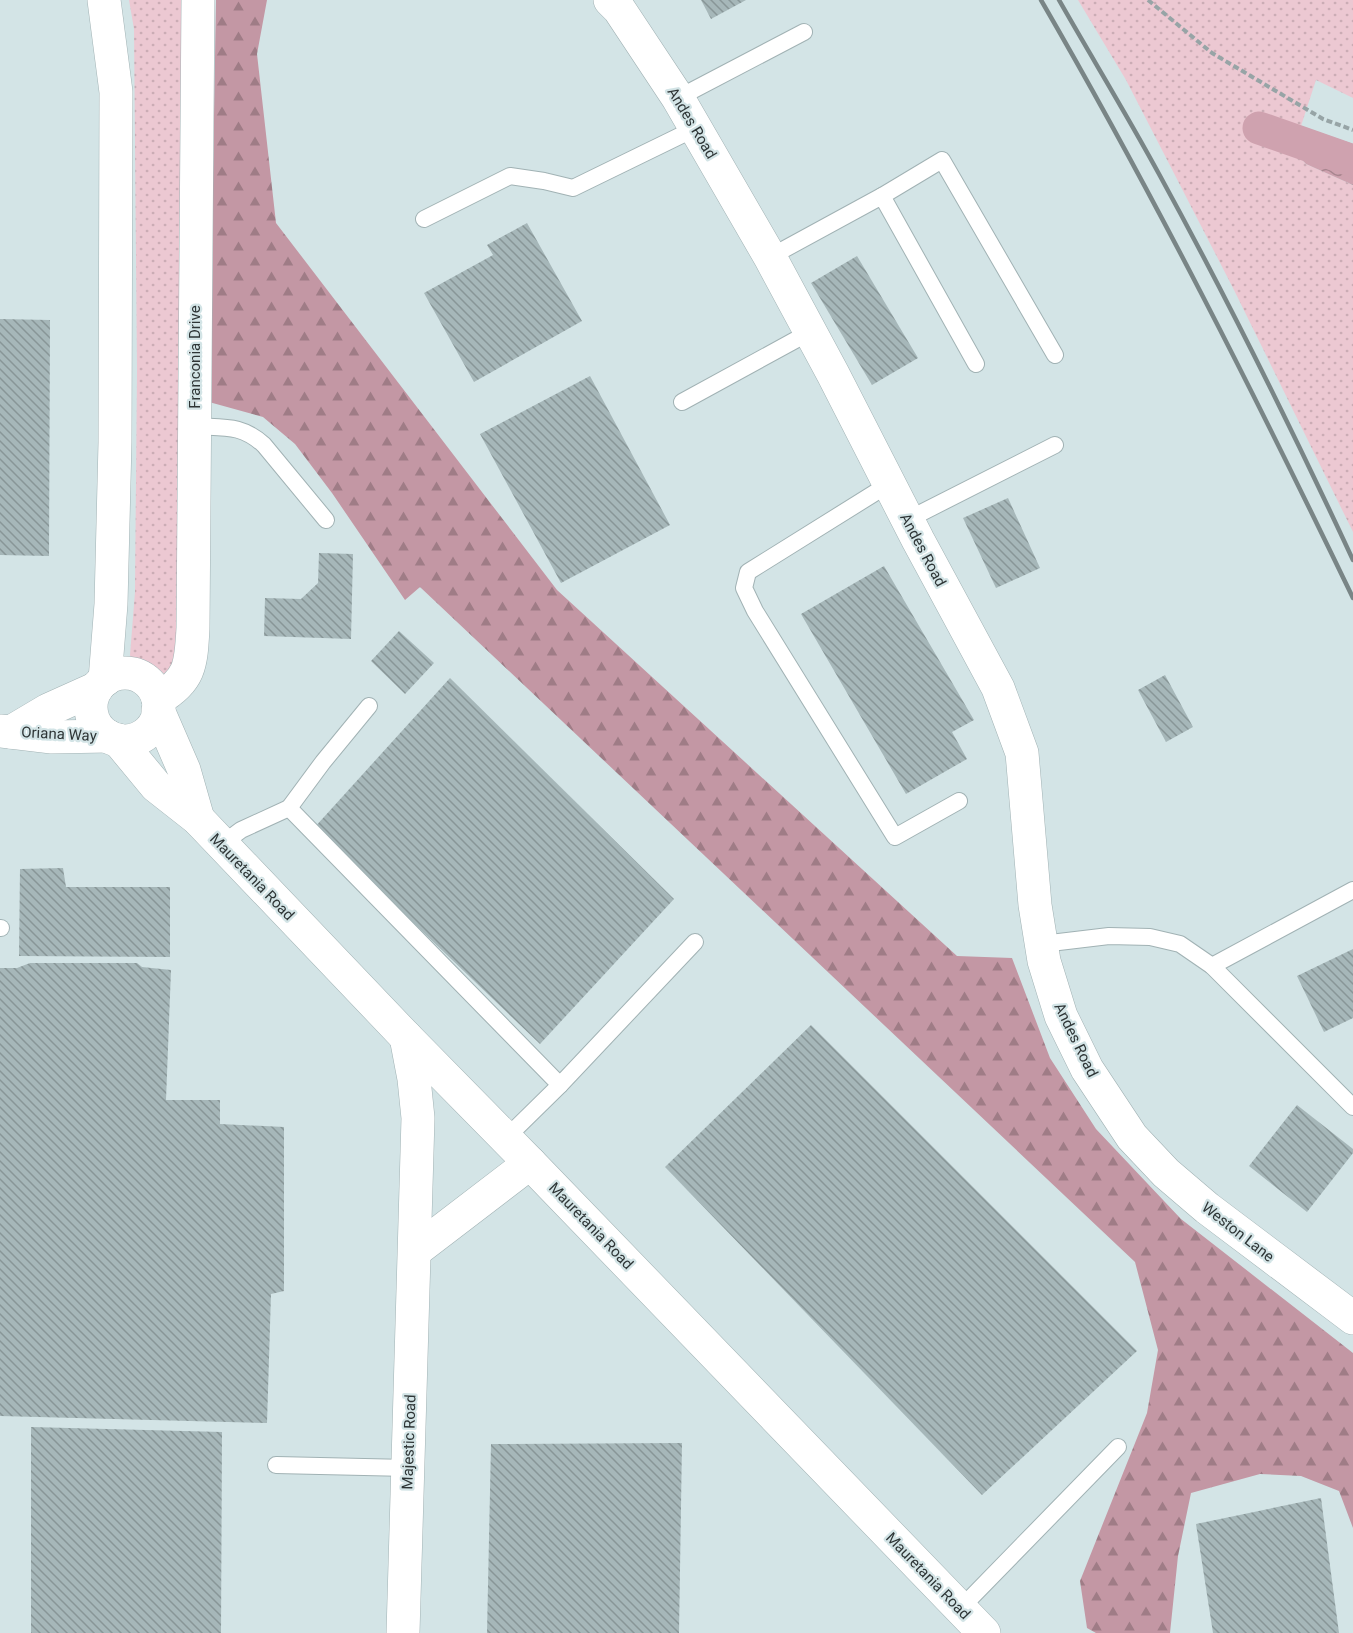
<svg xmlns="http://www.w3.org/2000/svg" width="1353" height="1633" font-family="Roboto,sans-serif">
  <defs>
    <pattern id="grass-dots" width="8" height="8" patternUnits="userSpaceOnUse" patternTransform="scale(1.5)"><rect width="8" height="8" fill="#ecc8d2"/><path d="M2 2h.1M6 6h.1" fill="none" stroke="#cbacb5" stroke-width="1.8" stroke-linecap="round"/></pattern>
    <pattern id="forest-firs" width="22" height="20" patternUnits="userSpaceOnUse" patternTransform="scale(1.5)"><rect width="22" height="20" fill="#c397a4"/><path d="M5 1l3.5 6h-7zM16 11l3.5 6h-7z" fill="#9f7c86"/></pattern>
    <pattern id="water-waves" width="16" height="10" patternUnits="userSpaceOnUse" patternTransform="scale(1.5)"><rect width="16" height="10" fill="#cfa2af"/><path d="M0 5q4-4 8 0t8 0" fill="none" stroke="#a8858f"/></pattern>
    <pattern id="building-back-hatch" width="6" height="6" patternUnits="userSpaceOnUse" patternTransform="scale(1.5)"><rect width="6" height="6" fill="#a6b7b9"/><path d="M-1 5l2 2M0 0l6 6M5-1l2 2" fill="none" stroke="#889697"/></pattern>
  </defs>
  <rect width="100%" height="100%" fill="#d3e4e6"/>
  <g fill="url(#grass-dots)">
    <polygon points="129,0 182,0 185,637 169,679 160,670 131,662 130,655 135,592 137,370 134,29"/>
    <polygon points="1078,0 1353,0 1353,98 1316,80 1301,126 1296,153 1306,164 1353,185 1353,532 1234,290 1126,80"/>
  </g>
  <polygon fill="url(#forest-firs)" points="216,0 267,0 257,54 276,223 557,590 957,956 1012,958 1050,1058 1096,1129 1181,1219 1353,1353 1353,1528 1339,1491 1301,1476 1260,1474 1191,1493 1178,1556 1170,1633 1096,1633 1087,1628 1080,1581 1147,1413 1158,1350 1135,1262 420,587 405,600 332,493 295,444 263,417 209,402"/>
  <polygon fill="url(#water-waves)" points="1301,126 1353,144 1353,185 1306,164 1296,153"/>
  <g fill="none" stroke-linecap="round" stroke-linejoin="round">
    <polyline stroke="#cfa2af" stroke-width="33" points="1259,128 1353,161"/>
  </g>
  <g fill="url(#building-back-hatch)">
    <polygon points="701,0 746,0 711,19"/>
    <polygon points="527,223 582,321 474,382 424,293 493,255 487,245"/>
    <polygon points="857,256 918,358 872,385 811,283"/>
    <polygon points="0,319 50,320 49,556 0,555"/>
    <polygon points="590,376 670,525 561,583 480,434"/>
    <polygon points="1008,498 1040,568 996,588 963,518"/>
    <polygon points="319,553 353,554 351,639 264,636 265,598 301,599 318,583"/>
    <polygon points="884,566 974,720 952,732 967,759 906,794 801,614"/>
    <polygon points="399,631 434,663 405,694 371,661"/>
    <polygon points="1165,675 1193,727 1166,742 1138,690"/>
    <polygon points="450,678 674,899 540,1044 314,828"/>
    <polygon points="63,868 66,887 170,887 170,957 19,956 20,869"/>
    <polygon points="1353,949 1353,1018 1324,1032 1297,976"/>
    <polygon points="30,963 137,963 142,967 171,970 166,1100 220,1100 220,1124 284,1127 284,1291 271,1294 267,1423 0,1416 0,968 17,968"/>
    <polygon points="811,1025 1137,1351 982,1495 665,1167"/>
    <polygon points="1297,1105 1353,1149 1353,1153 1307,1212 1249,1166"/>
    <polygon points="31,1427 222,1432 221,1633 31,1633"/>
    <polygon points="682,1443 679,1633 487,1633 491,1444"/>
    <polygon points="1321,1498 1339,1633 1213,1633 1196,1524"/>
  </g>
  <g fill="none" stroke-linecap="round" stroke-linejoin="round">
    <defs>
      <g id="service">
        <polyline points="678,98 804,32"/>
        <polyline points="882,196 942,160 1055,355"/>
        <polyline points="424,219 510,176 544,181 573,188 696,128"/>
        <polyline points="770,257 882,196 976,364"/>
        <polyline points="682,402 810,332"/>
        <path d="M 194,426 C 224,428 241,424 264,445 L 326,520"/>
        <polyline points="889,484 748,572 744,588 755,611 895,837 959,801"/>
        <polyline points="907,520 1055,445"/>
        <polyline points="289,808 323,762 369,706"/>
        <polyline points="221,845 241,830 289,808 560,1085 506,1138"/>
        <polyline points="0,928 1,928"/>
        <polyline points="1042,944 1109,936 1150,937 1180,944 1212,966 1353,1107"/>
        <polyline points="1212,966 1353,890"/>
        <polyline points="560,1085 695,942"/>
        <polyline points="276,1465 408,1468"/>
        <polyline points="960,1609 1118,1447"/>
      </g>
      <g id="minor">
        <polyline points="104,0 116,92 115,442 111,604 105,680"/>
        <circle cx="125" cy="707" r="34"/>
        <path d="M 158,699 C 191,680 191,664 193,628 L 198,0"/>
        <polyline points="158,710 184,770 198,819"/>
        <polyline points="0,731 52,737 108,736"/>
        <polyline points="11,732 48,710 97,688"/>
        <polyline points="118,740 156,786 198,819 406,1037 530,1163 984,1633"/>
        <polyline points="415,1251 530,1163"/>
        <polyline points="403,1633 418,1118 414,1079 406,1037"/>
      </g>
      <polyline id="tertiary" points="610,0 619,9 678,98 770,257 833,374 918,540 998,688 1022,753 1035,905 1044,961 1061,1016 1087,1069 1132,1137 1166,1173 1207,1208 1353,1318"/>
    </defs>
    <use href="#service" stroke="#a1b2b4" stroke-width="18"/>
    <use href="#minor" stroke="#a1b2b4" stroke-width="34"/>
    <use href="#tertiary" stroke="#a1b2b4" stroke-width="34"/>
    <polyline stroke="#97a4a6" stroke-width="4" stroke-dasharray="6 3" stroke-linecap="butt" points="1148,0 1212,53 1323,119 1353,130"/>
    <use href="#service" stroke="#fff" stroke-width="16"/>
    <use href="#minor" stroke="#fff" stroke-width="33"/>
    <use href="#tertiary" stroke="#fff" stroke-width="33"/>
    <g stroke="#798586" stroke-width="4.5">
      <path d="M 1041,0 C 1154,195 1255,395 1353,598"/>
      <path d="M 1059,0 C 1092,58 1127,115 1159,174 C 1228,300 1292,429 1353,560"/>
    </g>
  </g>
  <g text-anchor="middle" stroke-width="4.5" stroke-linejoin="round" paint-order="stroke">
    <g font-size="15" fill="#2e3536" stroke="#d3e4e6">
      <text transform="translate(692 123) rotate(59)" y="5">Andes Road</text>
      <text transform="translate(195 357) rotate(-90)" y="5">Franconia Drive</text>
      <text transform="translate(923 550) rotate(62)" y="5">Andes Road</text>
      <text transform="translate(59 734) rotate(3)" y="5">Oriana Way</text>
      <text transform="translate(252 877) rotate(46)" y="5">Mauretania Road</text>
      <text transform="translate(1076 1040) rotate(64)" y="5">Andes Road</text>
      <text transform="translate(591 1226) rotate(46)" y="5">Mauretania Road</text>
      <text transform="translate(1238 1232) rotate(38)" y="5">Weston Lane</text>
      <text transform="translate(409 1442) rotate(-88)" y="5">Majestic Road</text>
      <text transform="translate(928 1576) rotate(46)" y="5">Mauretania Road</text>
    </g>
  </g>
</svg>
